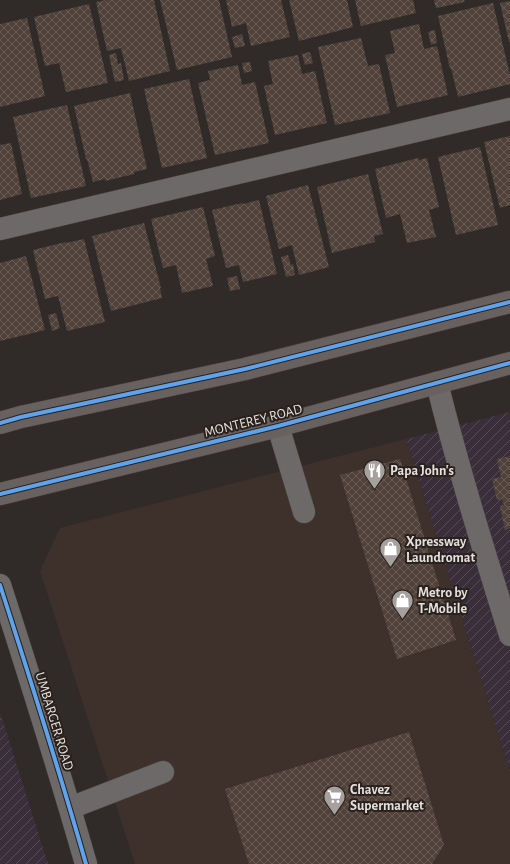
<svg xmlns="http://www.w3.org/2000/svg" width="510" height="864" font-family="'Alegreya Sans',sans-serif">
  <defs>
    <pattern id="industrial-furrows" width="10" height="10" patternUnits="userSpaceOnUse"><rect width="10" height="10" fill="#3a2e3b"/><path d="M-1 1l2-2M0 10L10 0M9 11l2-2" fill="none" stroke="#564c57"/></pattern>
    <pattern id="building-cross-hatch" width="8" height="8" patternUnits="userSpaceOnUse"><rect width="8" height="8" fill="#50423a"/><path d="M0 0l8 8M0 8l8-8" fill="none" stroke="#695d56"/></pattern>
  </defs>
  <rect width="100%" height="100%" fill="#302b29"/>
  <polygon fill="#3e302a" points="406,439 510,772 510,864 135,864 40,571 60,528"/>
  <g fill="url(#industrial-furrows)">
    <polygon points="510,412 510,772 406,439"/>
    <polygon points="0,712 48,864 0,864"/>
  </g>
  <g fill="url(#building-cross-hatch)">
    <polygon points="106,0 154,0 170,71 129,81 121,48 107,51 96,2"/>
    <polygon points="160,0 219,0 232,57 177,70"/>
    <polygon points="226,0 281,0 290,37 251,46 246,23 232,27"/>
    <polygon points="289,0 347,0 353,27 299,41"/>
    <polygon points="355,0 413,0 416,13 361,26"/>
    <polygon points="434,0 464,0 465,2 436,8"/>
    <polygon points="510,1 510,42 509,42 500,3"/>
    <polygon points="493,3 510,75 510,84 458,97 451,68 450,69 438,16"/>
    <polygon points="89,4 108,83 66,92 59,63 45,66 34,17"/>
    <polygon points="27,18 45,96 0,107 0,24"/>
    <polygon points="419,24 424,49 437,46 448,95 397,107 385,55 395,53 390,31"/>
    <polygon points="435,30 437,43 431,45 428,32"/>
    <polygon points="242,34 245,46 235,48 232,37"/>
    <polygon points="361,38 368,66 379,64 390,113 335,125 318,47"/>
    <polygon points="310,52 313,63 305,65 302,54"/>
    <polygon points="116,53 118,64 121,63 124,80 115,82 109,55"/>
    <polygon points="298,55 302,74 315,71 327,123 275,135 264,86 273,84 268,61"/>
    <polygon points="250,62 252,71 244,73 242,63"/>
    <polygon points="238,65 242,85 255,82 269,143 215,155 198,83 210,80 208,71"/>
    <polygon points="189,79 207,158 162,168 144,89"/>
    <polygon points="130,93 147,169 134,172 134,174 105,181 105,179 93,182 87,159 86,159 74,106"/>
    <polygon points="67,105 86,186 31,198 13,117"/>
    <polygon points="510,136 510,205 500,208 484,142"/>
    <polygon points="11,143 22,194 0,200 0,145"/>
    <polygon points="480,147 498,225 456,235 438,157"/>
    <polygon points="418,158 419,160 427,158 439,207 429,210 436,237 407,243 400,214 386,218 375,169"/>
    <polygon points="368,174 383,234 374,236 375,242 332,253 317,187"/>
    <polygon points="308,185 329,267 299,275 292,245 279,249 266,196"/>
    <polygon points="259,200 277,274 243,282 239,265 226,268 212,210 242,203 243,204"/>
    <polygon points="203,207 215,256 206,259 213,286 182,293 176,265 163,268 151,219"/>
    <polygon points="144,223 161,288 160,288 162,298 111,311 92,236"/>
    <polygon points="84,239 105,322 67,331 58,296 45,299 33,250 66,242 66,243"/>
    <polygon points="288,255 291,265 293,264 295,275 286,277 281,257"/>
    <polygon points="26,256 45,330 0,341 0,263"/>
    <polygon points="237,276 240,289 230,291 227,278"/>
    <polygon points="56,313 60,328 52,331 48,315"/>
    <polygon points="510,456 510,528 505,530 500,506 504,505 502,499 497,500 492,479 501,477 497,459"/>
    <polygon points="400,459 456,640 397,659 340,475"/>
    <polygon points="409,732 444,845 432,864 249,864 225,789"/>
  </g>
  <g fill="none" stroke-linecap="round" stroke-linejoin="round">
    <defs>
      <g id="minor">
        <polyline points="0,229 510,109"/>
        <path d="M 437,383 C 458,468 484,551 510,635"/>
        <polyline points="278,426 304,512"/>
        <path d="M 0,585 C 30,678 59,770 86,864"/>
        <polyline points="70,808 163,772"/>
      </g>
      <g id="major">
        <polyline points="0,423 21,417 245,369 510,302"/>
        <polyline points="0,494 278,426 510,363"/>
      </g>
    </defs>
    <use href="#minor" stroke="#4d4947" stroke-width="23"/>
    <use href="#major" stroke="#4d4947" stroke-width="23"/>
    <use href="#minor" stroke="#6d6968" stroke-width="22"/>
    <use href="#major" stroke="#69615f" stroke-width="22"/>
    <defs>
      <g id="cycleway">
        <polyline points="0,423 21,417 245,369 510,302"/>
        <polyline points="0,494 278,426 510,363"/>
        <path d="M 0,585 C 30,678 59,770 86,864"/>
      </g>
    </defs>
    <use href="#cycleway" stroke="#29211d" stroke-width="6"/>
    <use href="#cycleway" stroke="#60a3ed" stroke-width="4"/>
  </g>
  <defs>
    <symbol id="restaurant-pin" viewBox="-11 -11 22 30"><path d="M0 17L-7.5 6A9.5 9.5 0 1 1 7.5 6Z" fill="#a6a19e" stroke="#29211d"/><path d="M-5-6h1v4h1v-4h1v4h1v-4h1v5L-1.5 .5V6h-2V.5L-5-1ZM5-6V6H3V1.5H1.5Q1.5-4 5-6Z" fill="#fff"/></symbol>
    <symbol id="shop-pin" viewBox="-11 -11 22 30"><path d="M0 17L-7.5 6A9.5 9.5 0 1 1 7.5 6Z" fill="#a6a19e" stroke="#29211d"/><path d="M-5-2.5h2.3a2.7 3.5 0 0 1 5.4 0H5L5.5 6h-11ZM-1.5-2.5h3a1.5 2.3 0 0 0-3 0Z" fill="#fff"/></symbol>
    <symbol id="supermarket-pin" viewBox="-11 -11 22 30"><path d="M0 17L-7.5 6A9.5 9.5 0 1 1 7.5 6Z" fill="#a6a19e" stroke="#29211d"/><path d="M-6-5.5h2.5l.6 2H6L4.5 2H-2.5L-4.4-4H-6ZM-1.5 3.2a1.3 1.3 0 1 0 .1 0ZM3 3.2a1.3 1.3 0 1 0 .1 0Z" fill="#fff"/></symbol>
  </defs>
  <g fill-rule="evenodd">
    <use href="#restaurant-pin" x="362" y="458" width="25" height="34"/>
    <use href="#shop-pin" x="378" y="536" width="25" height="34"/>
    <use href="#shop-pin" x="390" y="588" width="25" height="34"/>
    <use href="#supermarket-pin" x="322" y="784" width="25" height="34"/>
  </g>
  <g text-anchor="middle" stroke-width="4" stroke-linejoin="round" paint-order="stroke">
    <g font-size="14" fill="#e5e0dd" stroke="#29211d">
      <text transform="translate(253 420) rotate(-14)" y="5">MONTEREY ROAD</text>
      <text transform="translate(55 721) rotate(73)" y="5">UMBARGER ROAD</text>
    </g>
    <g font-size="14" font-weight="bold" fill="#e5e0dd" stroke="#29211d" text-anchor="start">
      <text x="390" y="475">Papa John's</text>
      <text x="406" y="546">Xpressway<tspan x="406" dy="16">Laundromat</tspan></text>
      <text x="418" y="597">Metro by<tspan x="418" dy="16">T-Mobile</tspan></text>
      <text x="350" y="794">Chavez<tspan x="350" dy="16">Supermarket</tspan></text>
    </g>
  </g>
</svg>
